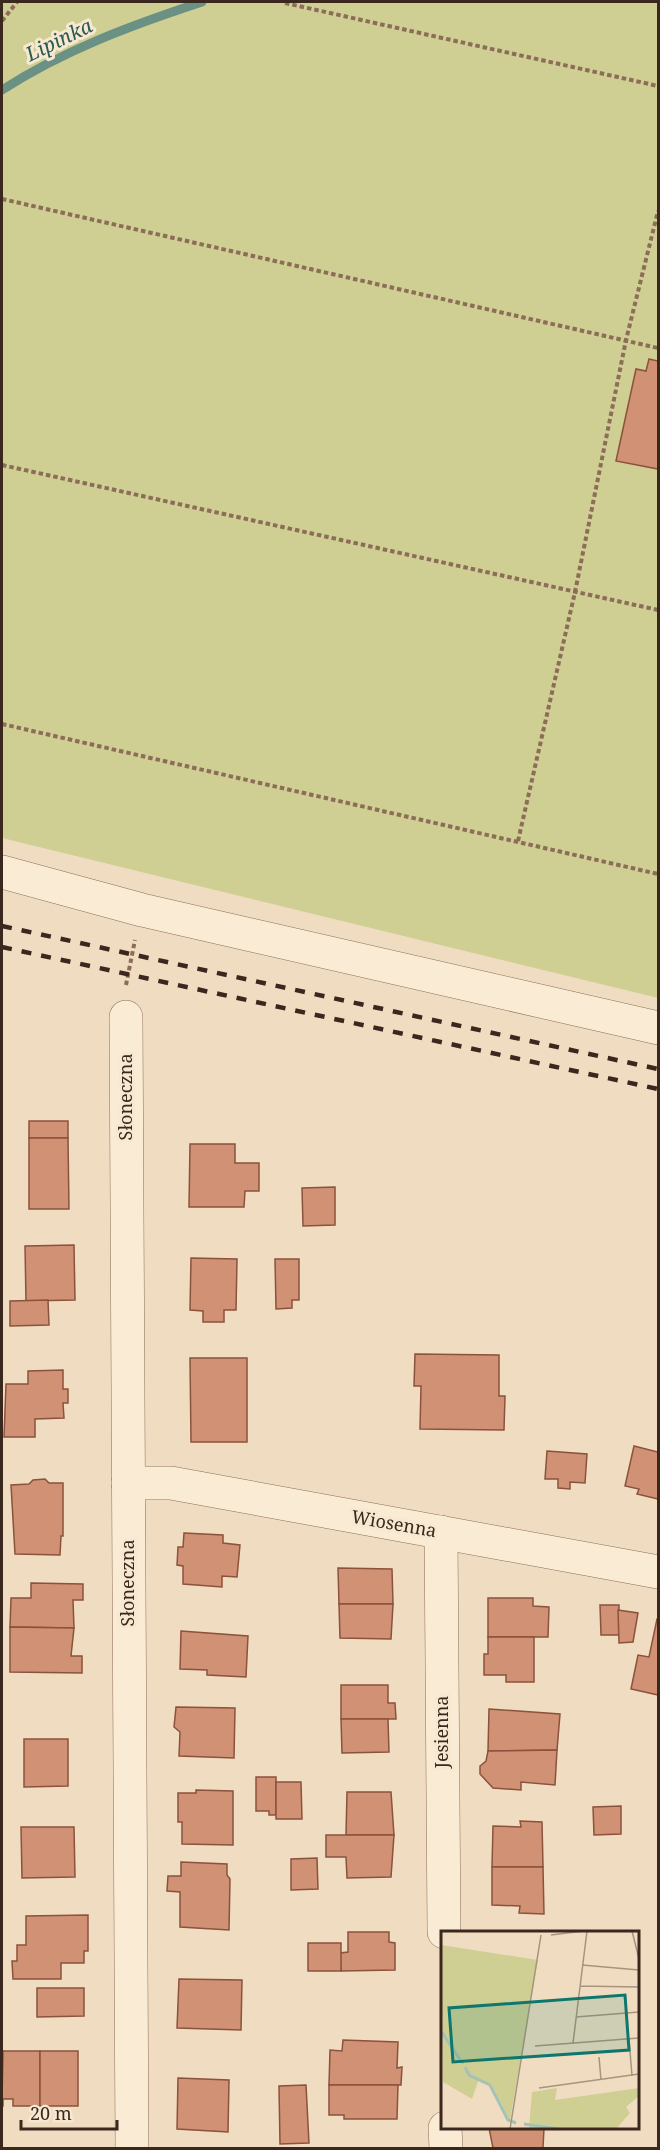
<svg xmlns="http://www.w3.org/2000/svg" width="660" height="2150" font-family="'Noto Serif',serif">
  <rect width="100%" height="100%" fill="#f0ddc1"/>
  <polygon fill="#cfcf94" points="2,2 658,2 658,998 2,838"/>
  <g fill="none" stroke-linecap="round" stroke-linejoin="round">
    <path stroke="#6a9183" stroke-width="9" d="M 2,90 C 64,50 132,25 202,2"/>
  </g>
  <g fill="#d09175" stroke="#8b523c" stroke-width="1.5">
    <polygon points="649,359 658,361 658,469 616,461 636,369 646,371"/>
    <rect x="29" y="1121" width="39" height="17"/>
    <polygon points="29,1138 68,1138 69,1209 29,1209"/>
    <polygon points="190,1144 235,1144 235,1163 259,1163 259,1191 245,1191 244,1207 189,1207"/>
    <polygon points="335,1187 335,1225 303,1226 302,1188"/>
    <polygon points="74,1245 75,1300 26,1301 25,1246"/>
    <polygon points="191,1258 237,1259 236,1310 224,1310 224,1322 203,1322 203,1311 190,1310"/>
    <polygon points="275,1259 299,1259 299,1300 292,1300 292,1308 276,1309"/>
    <polygon points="48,1300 49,1325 10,1326 10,1301"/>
    <polygon points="415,1354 499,1355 499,1396 505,1396 504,1430 420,1429 421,1386 414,1386"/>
    <polygon points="190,1358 247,1358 247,1442 191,1442"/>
    <polygon points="63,1370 63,1389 68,1389 68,1403 63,1403 64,1418 35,1419 35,1437 4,1437 6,1384 28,1384 28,1371"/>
    <polygon points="634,1446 658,1452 658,1499 637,1494 639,1489 625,1486"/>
    <polygon points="547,1451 587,1454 585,1483 570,1482 570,1489 558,1488 558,1479 545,1479"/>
    <polygon points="45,1479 49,1483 63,1483 63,1536 61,1536 60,1555 15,1554 11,1485 29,1484 33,1480"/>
    <polygon points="184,1533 223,1535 223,1543 240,1545 237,1577 222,1576 222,1587 183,1584 183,1566 177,1565 178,1547 183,1547"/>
    <polygon points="338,1568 392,1569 393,1604 339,1604"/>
    <polygon points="31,1583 83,1584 83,1600 73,1600 74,1628 10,1627 11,1598 31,1598"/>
    <polygon points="488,1598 533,1598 533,1606 549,1607 548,1637 488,1637"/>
    <polygon points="339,1604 393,1604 391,1639 340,1638"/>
    <polygon points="600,1605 619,1605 619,1635 601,1635"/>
    <polygon points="618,1610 638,1613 633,1642 619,1643"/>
    <polygon points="657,1619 658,1619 658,1695 631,1689 638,1655 649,1657"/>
    <polygon points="10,1627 74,1628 71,1656 82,1656 82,1673 10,1672"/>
    <polygon points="181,1631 248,1636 246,1677 207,1675 207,1670 180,1669"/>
    <polygon points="488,1637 534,1637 534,1682 506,1682 506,1675 484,1675 484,1654 488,1654"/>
    <polygon points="341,1685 388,1685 388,1703 395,1703 396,1719 341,1719"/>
    <polygon points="176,1707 235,1708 234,1758 179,1756 180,1732 174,1727"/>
    <polygon points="489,1709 560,1714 557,1750 488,1751"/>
    <polygon points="341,1719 388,1719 389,1752 342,1753"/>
    <polygon points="24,1739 68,1739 68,1786 24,1787"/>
    <polygon points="557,1750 555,1785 521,1782 521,1790 493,1788 480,1774 480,1766 486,1761 488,1751"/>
    <polygon points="256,1777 276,1777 276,1815 269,1815 269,1811 256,1811"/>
    <polygon points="276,1782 301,1782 302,1819 276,1819"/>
    <polygon points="196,1790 233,1791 233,1845 182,1844 182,1822 178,1822 178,1793 196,1793"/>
    <polygon points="347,1792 391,1792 394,1835 346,1835"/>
    <polygon points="621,1806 621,1834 594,1835 593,1807"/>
    <polygon points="520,1821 542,1822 543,1867 492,1867 493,1826 521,1827"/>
    <polygon points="21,1827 74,1827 75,1877 22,1878"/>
    <polygon points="326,1835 394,1835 391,1877 347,1878 346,1857 326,1857"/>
    <polygon points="317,1858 318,1889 291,1890 291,1859"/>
    <polygon points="181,1862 227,1864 227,1875 230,1879 229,1930 180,1927 180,1892 167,1891 168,1876 181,1876"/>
    <polygon points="492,1867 543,1867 544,1914 519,1913 520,1906 492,1905"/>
    <polygon points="88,1915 88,1951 84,1951 84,1963 61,1963 61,1979 13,1979 12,1961 17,1961 17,1945 26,1945 26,1916"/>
    <polygon points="348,1932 389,1932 389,1942 395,1943 395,1970 341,1971 340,1953 348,1952"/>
    <rect x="308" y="1943" width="33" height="28"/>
    <polygon points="179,1979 242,1980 241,2030 177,2028"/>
    <polygon points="37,1988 84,1988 84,2016 37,2017"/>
    <polygon points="343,2040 398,2042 397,2068 402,2067 401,2085 329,2085 330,2050 342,2051"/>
    <rect x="2" y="2051" width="1" height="55"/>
    <polygon points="3,2051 40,2051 40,2106 13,2106 13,2099 2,2099"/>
    <rect x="40" y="2051" width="38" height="55"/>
    <polygon points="178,2078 229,2080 228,2132 177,2129"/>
    <polygon points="306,2085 309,2143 280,2144 279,2086"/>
    <polygon points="329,2085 398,2085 397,2119 344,2119 344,2115 329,2115"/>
    <polygon points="489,2128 544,2128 543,2148 493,2148"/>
  </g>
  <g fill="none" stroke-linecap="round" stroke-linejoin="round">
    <defs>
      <g id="minor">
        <polyline points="2,872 142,910 658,1028"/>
        <polyline points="126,1017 132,2148"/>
        <polyline points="128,1483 171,1483 658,1572"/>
        <polyline points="441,1532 444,1932"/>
        <polyline points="445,2128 446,2148"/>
      </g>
    </defs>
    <use href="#minor" stroke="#8b6d58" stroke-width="34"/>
    <g stroke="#8b6d58" stroke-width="4" stroke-dasharray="4.5 3" stroke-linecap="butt">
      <polyline points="285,3 658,86"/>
      <polyline points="2,21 17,2"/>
      <polyline points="2,199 658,348"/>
      <polyline points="2,465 658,610"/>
      <polyline points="2,724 658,874"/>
      <polyline points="518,841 575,592 626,340 658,211"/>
      <polyline points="126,985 135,940"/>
    </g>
    <use href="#minor" stroke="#faebd5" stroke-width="33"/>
    <g stroke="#3a271d" stroke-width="4.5" stroke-dasharray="10 10" stroke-linecap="butt">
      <polyline points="2,926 658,1069"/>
      <polyline points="2,947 658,1089"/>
    </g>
  </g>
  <g text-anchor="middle" stroke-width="6" stroke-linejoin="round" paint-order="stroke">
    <g font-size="18" fill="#3a271d" stroke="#f7e8d1">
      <text transform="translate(126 1097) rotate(-90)" y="6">Słoneczna</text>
      <text transform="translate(394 1524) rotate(10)" y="6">Wiosenna</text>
      <text transform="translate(128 1583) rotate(-90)" y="6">Słoneczna</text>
      <text transform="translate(442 1732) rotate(-90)" y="6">Jesienna</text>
    </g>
    <g font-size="20" font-style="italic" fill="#2b5a52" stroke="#f7e8d1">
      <text transform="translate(59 40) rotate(-26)" y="7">Lipinka</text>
    </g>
  </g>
  <g transform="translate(441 1931)">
    <rect width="198" height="198" fill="#f0ddc1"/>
    <path d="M 0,14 L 97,29 L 69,189 L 50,153 L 38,148 L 31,168 L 2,151 ZM 116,157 L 114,169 L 198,157 L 198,165 L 185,176 L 189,182 L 175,198 L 88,198 L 91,161 Z" fill="#cfcf94"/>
    <path fill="none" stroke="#a4c2b6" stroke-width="3" d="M 0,100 L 22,133M 24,136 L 28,144 L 49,154 L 67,189 L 75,192M 83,193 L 118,198"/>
    <path fill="none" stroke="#a7947f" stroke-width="1.5" d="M 191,0 L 198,28M 110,4 L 142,0M 141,34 L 198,39M 139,55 L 198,56M 135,86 L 198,81M 188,108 L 191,145M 132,112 L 146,0M 94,115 L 198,107M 158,126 L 160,149M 98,157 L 198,143M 69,198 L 100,4"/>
    <path fill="#0f766e" fill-opacity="0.15" stroke="#0f766e" stroke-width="3" d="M 184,64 L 188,119 L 12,131 L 8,77 Z"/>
    <rect width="198" height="198" fill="none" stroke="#3a271d" stroke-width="3"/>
  </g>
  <rect width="660" height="2150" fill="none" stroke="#3a271d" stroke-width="6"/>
  <path d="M21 2120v9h96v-9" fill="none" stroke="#3a271d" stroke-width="3"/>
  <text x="30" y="2120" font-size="18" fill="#3a271d" stroke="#f7e8d1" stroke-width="4.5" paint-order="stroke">20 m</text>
</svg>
